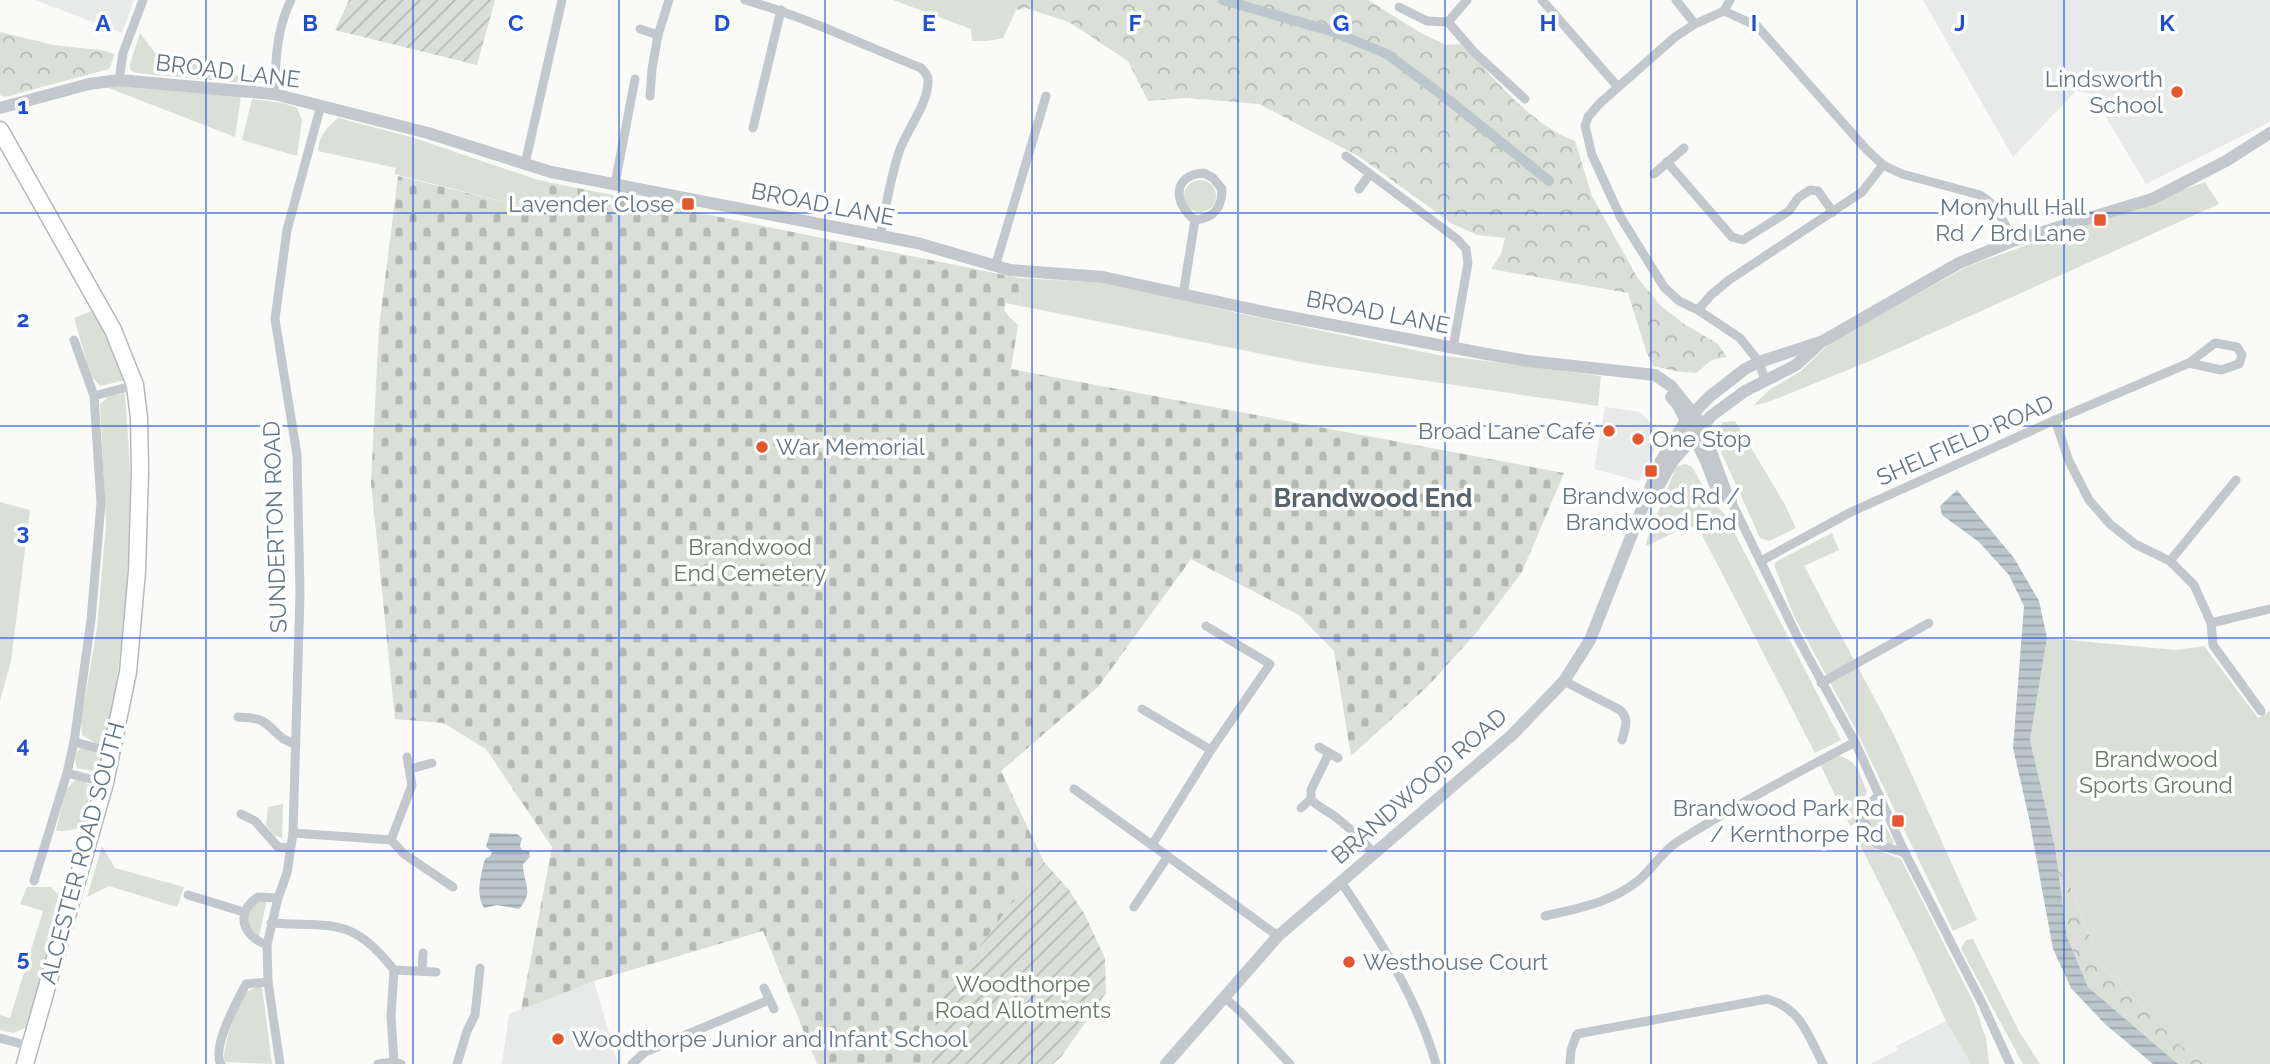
<svg xmlns="http://www.w3.org/2000/svg" width="2270" height="1064" font-family="Raleway,sans-serif">
  <defs>
    <pattern id="forest-crowns" width="20" height="18" patternUnits="userSpaceOnUse" patternTransform="scale(1.75)"><rect width="20" height="18" fill="#dadfd7"/><path d="M2 6a3 3 0 1 1 6 0M12 15a3 3 0 1 1 6 0" fill="none" stroke="#b4b9b4"/></pattern>
    <pattern id="cemetery-stones" width="16" height="16" patternUnits="userSpaceOnUse" patternTransform="scale(1.75)"><rect width="16" height="16" fill="#dadfd7"/><path d="M2 7V4a2 2 0 0 1 4 0v3zM10 15v-3a2 2 0 0 1 4 0v3z" fill="#b4b9b4"/></pattern>
    <pattern id="garden-furrows" width="10" height="10" patternUnits="userSpaceOnUse" patternTransform="scale(1.75)"><rect width="10" height="10" fill="#dadfd7"/><path d="M-1 1l2-2M0 10L10 0M9 11l2-2" fill="none" stroke="#b4b9b4"/></pattern>
    <pattern id="water-rules" width="6" height="5" patternUnits="userSpaceOnUse" patternTransform="scale(1.75)"><rect width="6" height="5" fill="#bbc7cb"/><path d="M0 2.5h6" fill="none" stroke="#9ca6aa"/></pattern>
  </defs>
  <rect width="100%" height="100%" fill="#fafaf8"/>
  <g fill="#e8e9e9">
    <polygon points="35,0 134,0 122,33"/>
    <polygon points="1923,0 2270,0 2270,122 2146,184 2092,94 2076,91 2013,157"/>
    <polygon points="1605,407 1640,412 1655,427 1658,443 1639,481 1594,469"/>
    <polygon points="594,981 618,1064 502,1064 509,1014"/>
    <polygon points="1946,1021 1971,1064 1870,1064 1898,1050 1896,1046"/>
  </g>
  <g fill="#dadfd7">
    <polygon points="893,0 1013,0 1016,10 1003,38 988,41 972,41 971,29"/>
    <polygon points="140,33 155,53 246,78 265,67 262,82 252,84 136,73 130,70 130,64"/>
    <polygon points="114,85 241,96 235,137 106,87"/>
    <polygon points="252,99 283,103 297,108 302,120 297,156 242,140"/>
    <path d="M 338,118 L 411,137 L 538,180 L 521,206 L 394,174 L 396,168 L 318,151 C 319,136 327,127 338,118 Z"/>
    <circle cx="1200" cy="196" r="16"/>
    <polygon points="2205,182 2219,204 1872,360 1771,401 1753,406 1769,390 1801,371 1831,342 1968,266"/>
    <polygon points="1019,278 1110,283 1237,313 1438,355 1601,376 1598,406 1312,364 1021,306"/>
    <polygon points="97,309 126,380 100,386 91,376 74,318"/>
    <polygon points="125,393 131,483 126,610 109,736 104,744 95,743 82,735 81,721 97,628 106,524 100,404 109,396"/>
    <polygon points="1735,421 1784,503 1796,528 1769,541 1760,538 1716,441 1718,432 1723,422"/>
    <polygon points="1685,464 1692,467 1707,493 1727,518 1841,740 1815,753 1699,529 1688,526 1646,546 1647,540 1676,467"/>
    <polygon points="0,502 30,510 11,661 0,701"/>
    <polygon points="1832,533 1839,550 1804,566 1894,735 1977,920 1953,931 1857,732 1794,616 1774,565 1777,561"/>
    <polygon points="2047,638 2176,650 2204,646 2258,718 2270,711 2270,1064 2205,1064 2179,1044 2100,964 2055,847 2030,740"/>
    <path d="M 80,748 L 90,749 L 105,755 L 105,763 L 99,772 L 77,768 C 75,760 74,754 80,748 Z"/>
    <path d="M 1839,756 C 1857,759 1861,777 1867,792 L 1856,813 L 1858,822 L 1850,826 L 1820,764 Z"/>
    <path d="M 75,780 L 83,781 L 90,786 L 85,823 C 80,829 64,833 56,830 L 66,790 Z"/>
    <polygon points="283,804 282,838 274,835 266,825 268,807"/>
    <polygon points="1872,811 1878,812 1894,842 1892,845 1878,841 1866,816"/>
    <polygon points="1867,840 1873,848 1901,859 1974,1003 1986,1039 1989,1064 1971,1064 1946,1021 1913,950 1860,845"/>
    <polygon points="102,846 115,868 184,887 177,907 109,886 87,897"/>
    <polygon points="27,887 51,887 61,898 61,910 29,1026 14,1033 0,1030 0,1015 10,1018 43,911 20,904"/>
    <path d="M 266,900 L 266,904 L 259,936 C 244,923 245,920 254,903 Z"/>
    <polygon points="1973,939 2020,1033 2040,1064 2023,1064 1961,949 1966,940"/>
    <path d="M 262,987 L 272,1064 L 225,1062 C 220,1051 238,1003 246,993 C 250,989 256,987 262,987 Z"/>
  </g>
  <g fill="url(#forest-crowns)">
    <path d="M 1013,0 L 1368,0 L 1419,32 L 1446,45 L 1464,44 C 1492,78 1533,126 1575,141 L 1592,196 L 1637,277 L 1661,306 L 1684,324 L 1718,344 L 1727,357 L 1712,360 L 1696,373 L 1675,371 L 1654,366 L 1647,354 L 1628,293 L 1491,269 L 1501,254 L 1505,238 L 1477,235 L 1451,223 L 1360,157 L 1259,104 L 1186,98 L 1148,101 L 1128,61 L 1069,22 L 1026,8 L 1016,10 Z"/>
    <polygon points="0,32 53,45 100,50 115,54 109,69 5,97 0,95"/>
    <polygon points="2055,847 2100,964 2179,1044 2205,1064 2178,1064 2088,987 2067,937"/>
  </g>
  <polygon fill="url(#cemetery-stones)" points="398,176 520,206 538,180 1019,278 1021,306 1006,303 1004,310 1010,318 1018,325 1011,369 1564,473 1522,572 1476,633 1428,686 1351,756 1334,651 1299,615 1191,559 1098,687 1001,771 1044,862 937,1002 932,1064 817,1064 763,931 594,981 521,1010 552,847 486,749 443,723 395,719 371,482 379,328"/>
  <g fill="url(#garden-furrows)">
    <polygon points="349,0 495,0 477,65 335,30"/>
    <polygon points="1044,862 1069,890 1085,915 1105,958 1106,993 1061,1057 1053,1064 932,1064 937,1002"/>
  </g>
  <g fill="url(#water-rules)">
    <polygon points="1957,490 2014,558 2039,601 2047,638 2030,740 2055,847 2067,937 2088,987 2178,1064 2153,1064 2105,1024 2071,988 2053,949 2029,818 2013,748 2024,606 2009,575 1979,542 1942,515 1940,506"/>
    <path d="M 490,833 L 517,834 L 522,838 L 520,846 L 522,850 L 529,851 L 530,857 L 523,864 C 523,884 535,891 519,909 L 497,905 L 484,908 C 475,894 481,875 485,859 L 490,856 L 492,852 L 486,847 Z"/>
  </g>
  <g fill="none" stroke-linecap="round" stroke-linejoin="round">
    <polyline stroke="#bbc7cb" stroke-width="10" points="1223,0 1334,32 1387,54 1450,101 1549,181"/>
    <defs>
      <polyline id="trunk" points="0,130 113,330 135,385 139,418 140,471 137,571 128,672 105,783 25,1064"/>
    </defs>
    <use href="#trunk" stroke="#b4b9bd" stroke-width="19"/>
    <g stroke="#c3c8cc" stroke-width="9">
      <path d="M 745,0 C 806,17 863,45 921,68 C 925,72 929,76 928,82 C 928,104 906,131 899,152 C 890,180 885,209 880,237"/>
      <polyline points="1467,0 1448,22 1474,52 1525,99"/>
      <polyline points="1542,0 1618,87"/>
      <polyline points="1676,0 1695,24"/>
      <polyline points="1399,7 1427,21 1448,22"/>
      <polyline points="1724,11 1730,0"/>
      <polyline points="640,29 658,35 669,0"/>
      <polyline points="119,80 123,53 143,0"/>
      <path d="M 274,94 C 276,60 276,30 291,0"/>
      <polyline points="650,96 652,69 658,35"/>
      <polyline points="753,128 781,10"/>
      <polyline points="1346,156 1457,239 1466,249 1468,263 1453,348"/>
      <polyline points="1667,162 1732,237 1743,240 1789,211 1798,198 1810,190 1818,191 1833,212"/>
      <polyline points="525,164 562,0"/>
      <path d="M 1204,173 L 1213,178 L 1222,189 C 1222,208 1214,218 1195,220 C 1173,203 1172,175 1204,173 Z"/>
      <polyline points="1654,174 1684,148"/>
      <polyline points="615,184 635,79"/>
      <polyline points="1359,189 1370,174"/>
      <polyline points="995,267 1046,96"/>
      <polyline points="1183,295 1195,220"/>
      <polyline points="1698,310 1711,295 1729,280 1862,192 1883,165"/>
      <path d="M 1765,380 L 1759,362 L 1740,338 L 1698,310 L 1679,301 L 1664,287 L 1621,218 L 1592,155 L 1585,126 L 1588,117 L 1599,104 L 1675,37 L 1695,24 L 1724,11 L 1757,26 L 1866,149 L 1883,165 L 1902,174 L 1980,195 C 1998,205 2004,223 2013,241"/>
      <polyline points="94,396 135,385"/>
      <polyline points="2055,420 2069,461 2089,500 2110,524 2135,544 2170,561 2194,585 2211,623 2213,645 2261,711"/>
      <polyline points="1703,426 1731,501 1799,640 1855,742 1905,853 1983,1005 2010,1064"/>
      <polyline points="1761,561 1851,512 2055,420 2189,363 2221,370 2239,364 2242,355 2237,347 2215,343 2189,363"/>
      <polyline points="2170,561 2236,480"/>
      <polyline points="2211,623 2270,609"/>
      <polyline points="1206,626 1270,664 1211,750 1152,845 1278,936"/>
      <path d="M 1564,681 L 1620,710 C 1630,720 1625,728 1622,740"/>
      <polyline points="1821,683 1929,623"/>
      <polyline points="1142,709 1211,750"/>
      <path d="M 238,717 C 246,718 255,717 262,721 C 276,729 278,740 296,744"/>
      <polyline points="74,742 113,752"/>
      <polyline points="1319,747 1338,758"/>
      <path d="M 1329,753 L 1311,790 L 1311,799 C 1318,808 1329,811 1338,819 C 1351,829 1363,841 1374,853"/>
      <polyline points="410,769 432,763"/>
      <polyline points="67,773 105,783"/>
      <polyline points="1074,789 1152,845"/>
      <polyline points="1879,795 1867,807 1863,818 1876,844 1905,853"/>
      <polyline points="1301,808 1311,799"/>
      <polyline points="241,814 255,821 278,847 290,848"/>
      <polyline points="293,833 391,840 412,785 407,757"/>
      <polyline points="391,840 404,854 453,887"/>
      <polyline points="34,881 67,773 74,742 91,620 101,503 94,396 74,340"/>
      <path d="M 1341,882 C 1379,938 1417,998 1436,1064"/>
      <polyline points="188,895 244,912"/>
      <polyline points="1134,907 1168,856"/>
      <path d="M 1545,916 C 1579,908 1611,903 1639,880 C 1652,869 1662,852 1677,842 C 1734,806 1795,774 1855,742"/>
      <path d="M 271,923 C 333,927 352,916 394,970 L 391,1016 L 394,1062"/>
      <path d="M 267,945 C 243,936 234,913 258,897 L 278,898"/>
      <polyline points="394,970 436,972"/>
      <polyline points="422,971 423,953"/>
      <polyline points="764,988 774,1009"/>
      <polyline points="1224,997 1241,1012 1290,1064"/>
      <polyline points="0,1038 29,1046"/>
      <path d="M 221,1064 C 211,1048 237,1001 246,984 L 268,982"/>
      <polyline points="280,1064 268,982 267,945 278,898 287,873 293,833 300,593 297,455 275,319 287,230 321,105"/>
      <polyline points="378,1064 394,1062 401,1064"/>
      <polyline points="457,1064 467,1031 475,1015 480,968"/>
      <polyline points="632,1064 645,1052 769,1000"/>
      <path d="M 1570,1064 L 1571,1050 L 1577,1034 L 1767,999 C 1801,1008 1808,1035 1823,1064"/>
    </g>
    <g stroke="#c3c8cc" stroke-width="12">
      <polyline points="0,108 89,84 119,80 274,94 428,133 551,172 917,243 1010,270 1103,277 1274,314 1492,355 1528,361 1655,375 1671,386 1703,426"/>
      <polyline points="1671,397 1678,405 1706,461 1717,490 1731,501"/>
      <polyline points="1657,489 1672,462 1711,416 1745,391 1796,365 1818,345"/>
      <polyline points="1166,1064 1278,936 1512,735 1564,681 1590,640 1661,461 1685,422 1709,397 1745,369 1759,362 1823,341 1959,263 2013,241 2152,199 2226,161 2270,133"/>
    </g>
    <use href="#trunk" stroke="#fff" stroke-width="16"/>
  </g>
  <path fill="none" stroke="#1d4ed8" stroke-width="2" stroke-opacity="0.55" d="M 206,0 L 206,1064M 413,0 L 413,1064M 619,0 L 619,1064M 825,0 L 825,1064M 1032,0 L 1032,1064M 1238,0 L 1238,1064M 1445,0 L 1445,1064M 1651,0 L 1651,1064M 1857,0 L 1857,1064M 2064,0 L 2064,1064M 0,213 L 2270,213M 0,426 L 2270,426M 0,638 L 2270,638M 0,851 L 2270,851"/>
  <g fill="#e4572e" stroke="#fff" stroke-width="2.5">
    <circle cx="2177" cy="92" r="7"/>
    <rect x="681" y="197" width="14" height="14" rx="3.5"/>
    <rect x="2093" y="213" width="14" height="14" rx="3.5"/>
    <circle cx="1609" cy="431" r="7"/>
    <circle cx="1638" cy="439" r="7"/>
    <circle cx="762" cy="447" r="7"/>
    <rect x="1644" y="464" width="14" height="14" rx="3.5"/>
    <rect x="1891" y="814" width="14" height="14" rx="3.5"/>
    <circle cx="1349" cy="962" r="7"/>
    <circle cx="558" cy="1039" r="7"/>
  </g>
  <g text-anchor="middle" stroke-width="7" stroke-linejoin="round" paint-order="stroke">
    <g font-size="23" fill="#657683" stroke="#fff">
      <text transform="translate(228 71) rotate(7)" y="8">BROAD LANE</text>
      <text transform="translate(823 204) rotate(11)" y="8">BROAD LANE</text>
      <text transform="translate(1378 312) rotate(11)" y="8">BROAD LANE</text>
      <text transform="translate(1965 440) rotate(-24)" y="8">SHELFIELD ROAD</text>
      <text transform="translate(275 527) rotate(-92)" y="8">SUNDERTON ROAD</text>
      <text transform="translate(1419 786) rotate(-41)" y="8">BRANDWOOD ROAD</text>
      <text transform="translate(82 853) rotate(-75)" y="8">ALCESTER ROAD SOUTH</text>
    </g>
    <g font-size="23" fill="#657683" stroke="#fff" text-anchor="end">
      <text x="2163" y="87">Lindsworth<tspan x="2163" dy="26">School</tspan></text>
      <text x="674" y="212">Lavender Close</text>
      <text x="2086" y="215">Monyhull Hall<tspan x="2086" dy="26">Rd / Brd Lane</tspan></text>
      <text x="1595" y="439">Broad Lane Café</text>
      <text x="1652" y="447" text-anchor="start">One Stop</text>
      <text x="776" y="455" text-anchor="start">War Memorial</text>
      <text x="1651" y="504" text-anchor="middle">Brandwood Rd /<tspan x="1651" dy="26">Brandwood End</tspan></text>
      <text x="1884" y="816">Brandwood Park Rd<tspan x="1884" dy="26">/ Kernthorpe Rd</tspan></text>
      <text x="1363" y="970" text-anchor="start">Westhouse Court</text>
      <text x="572" y="1047" text-anchor="start">Woodthorpe Junior and Infant School</text>
    </g>
    <g font-size="23" fill="#687a64" stroke="#fff">
      <text x="750" y="555">Brandwood<tspan x="750" dy="26">End Cemetery</tspan></text>
      <text x="2156" y="767">Brandwood<tspan x="2156" dy="26">Sports Ground</tspan></text>
      <text x="1023" y="992">Woodthorpe<tspan x="1023" dy="26">Road Allotments</tspan></text>
    </g>
    <g font-size="26" font-weight="bold" fill="#57646e" stroke="#fff">
      <text x="1373" y="507">Brandwood End</text>
    </g>
  </g>
  <g font-size="23" text-anchor="middle" font-weight="bold" fill="#1d4ed8" stroke="#fff" stroke-width="7" stroke-linejoin="round" paint-order="stroke">
    <text x="103" y="31">A</text>
    <text x="310" y="31">B</text>
    <text x="516" y="31">C</text>
    <text x="722" y="31">D</text>
    <text x="929" y="31">E</text>
    <text x="1135" y="31">F</text>
    <text x="1341" y="31">G</text>
    <text x="1548" y="31">H</text>
    <text x="1754" y="31">I</text>
    <text x="1960" y="31">J</text>
    <text x="2167" y="31">K</text>
    <text x="23" y="114">1</text>
    <text x="23" y="327">2</text>
    <text x="23" y="540">3</text>
    <text x="23" y="753">4</text>
    <text x="23" y="966">5</text>
  </g>
</svg>
